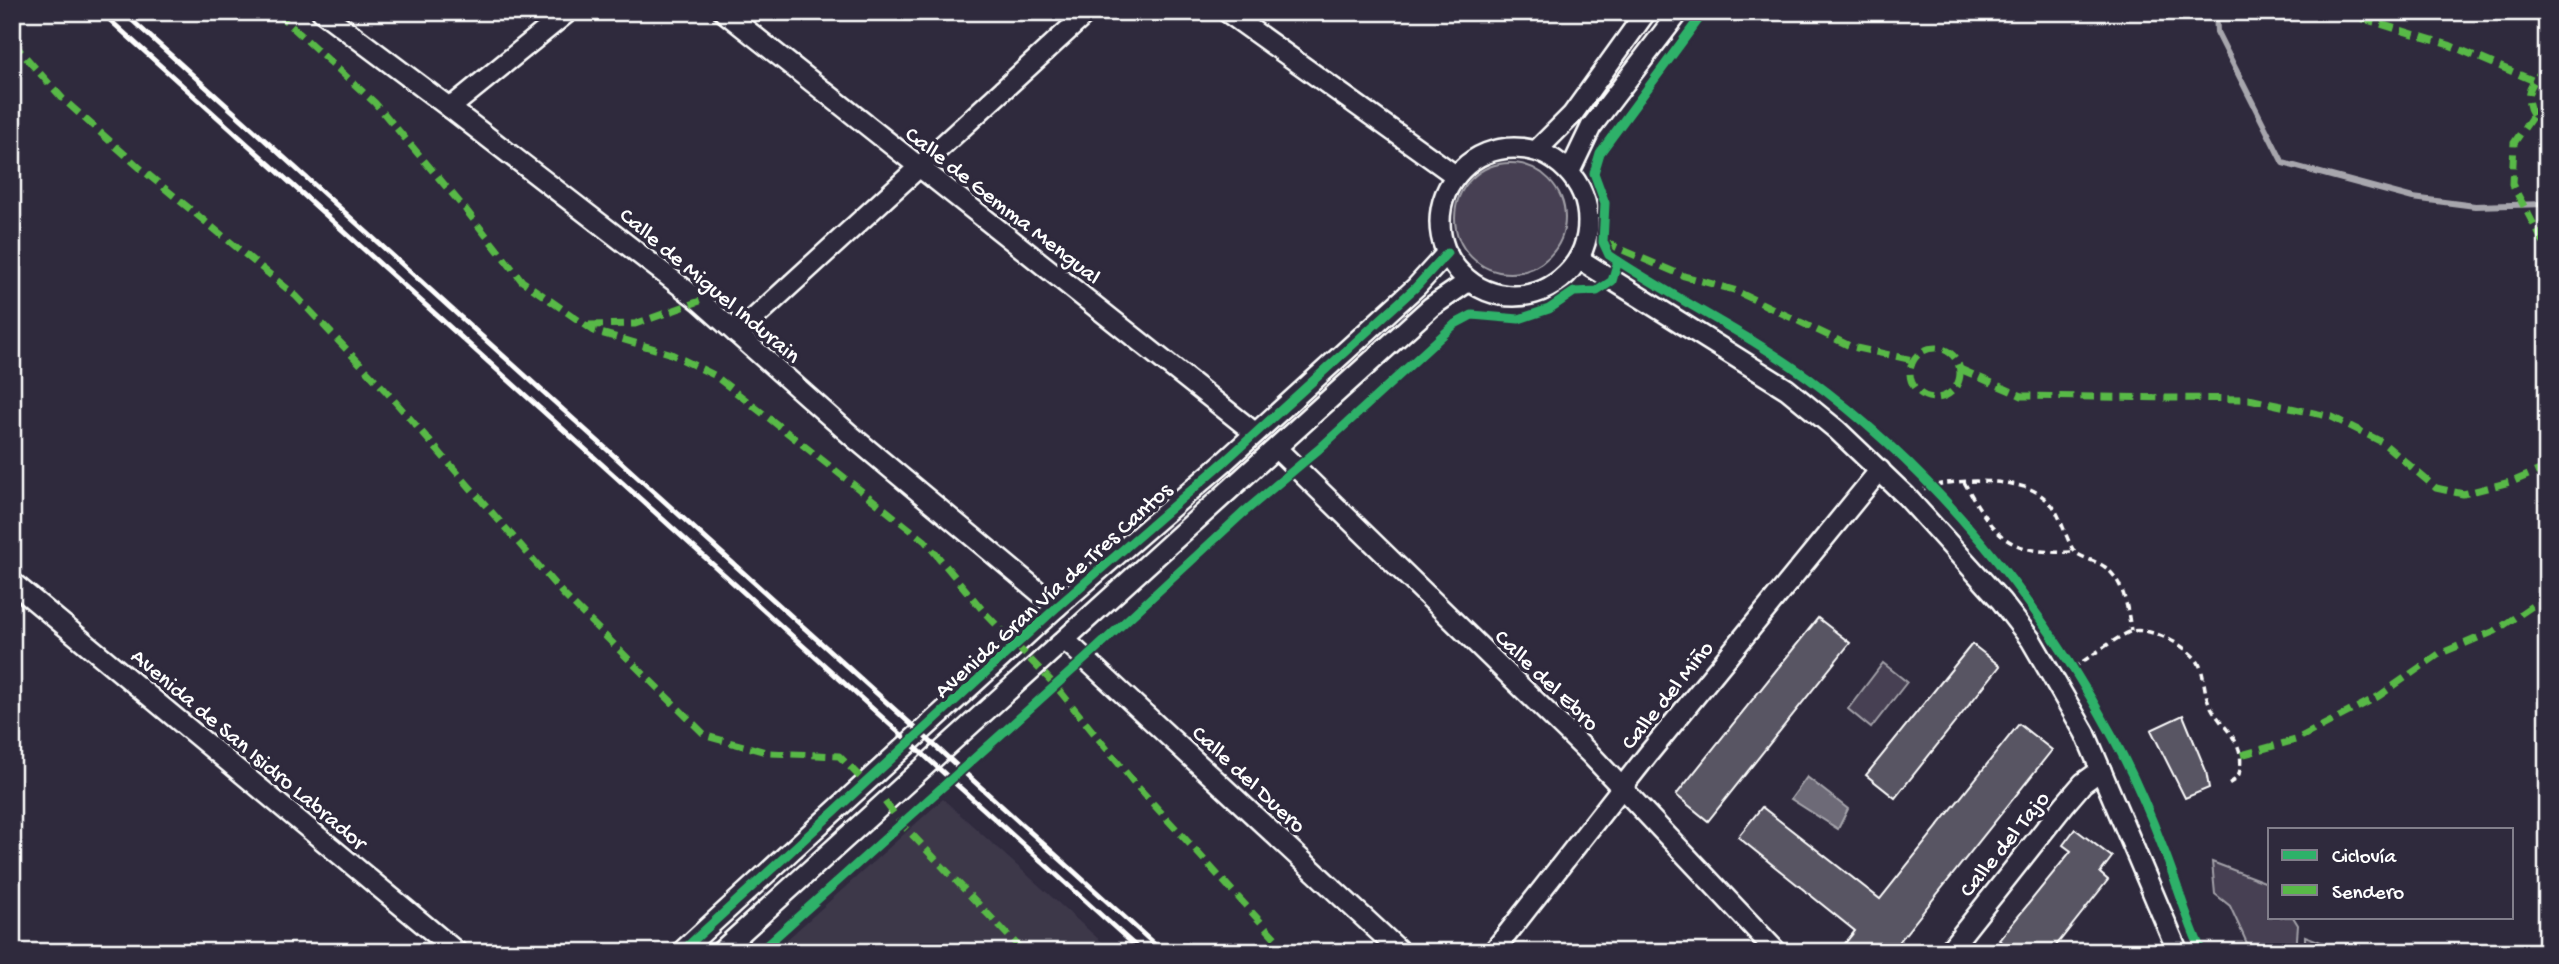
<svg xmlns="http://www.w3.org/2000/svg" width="2559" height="964" font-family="'Gochi Hand',sans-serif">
  <rect width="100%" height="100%" fill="#2f2a3d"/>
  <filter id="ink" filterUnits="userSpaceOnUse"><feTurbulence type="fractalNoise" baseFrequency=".0143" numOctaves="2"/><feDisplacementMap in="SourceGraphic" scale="14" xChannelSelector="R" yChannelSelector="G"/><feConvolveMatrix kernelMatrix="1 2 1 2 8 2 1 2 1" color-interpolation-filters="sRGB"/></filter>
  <g filter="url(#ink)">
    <polygon fill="#3c3749" points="943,799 1113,952 773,952"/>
    <g fill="#464152" stroke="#a2a0a8" stroke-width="2">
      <circle cx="1510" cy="218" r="55"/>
      <polygon points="1883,663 1907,682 1871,728 1848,709"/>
      <polygon points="2212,862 2270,884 2270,917 2293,917 2298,925 2296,952 2251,952 2230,906 2215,894"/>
      <polygon points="2305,936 2340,949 2343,952 2305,952"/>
    </g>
    <polygon fill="#6d6a77" stroke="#a7a6ad" stroke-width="2" points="1807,777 1848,809 1838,829 1791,799"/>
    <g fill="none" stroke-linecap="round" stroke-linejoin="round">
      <polyline stroke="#a7a6ad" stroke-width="6" points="2216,12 2217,32 2283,163 2413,198 2475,206 2547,204"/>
    </g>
    <g fill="#595564" stroke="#fff" stroke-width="2">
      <polygon points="1818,618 1850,643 1708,821 1676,795"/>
      <polygon points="1972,644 2000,666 1895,798 1866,775"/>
      <polygon points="2183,715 2206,771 2209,788 2185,798 2151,730"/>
      <polygon points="2019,724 2052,750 1891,952 1838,952 1855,931 1738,837 1762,807 1880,899"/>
      <polygon points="2075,829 2112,857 2100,873 2108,880 2051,952 2013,952 1999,940 2071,851 2063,845"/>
    </g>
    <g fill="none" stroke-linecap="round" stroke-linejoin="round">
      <defs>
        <g id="street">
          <polyline points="322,12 450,108 700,301 853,437 1057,607"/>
          <polyline points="724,12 1255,433"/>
          <polyline points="1227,12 1456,176"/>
          <polyline points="450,108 568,12"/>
          <circle cx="1514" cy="222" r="74"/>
          <polyline points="1537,150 1572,115 1646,12"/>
          <polyline points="1570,171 1591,127 1679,12"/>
          <polyline points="1579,259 1787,389 1837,430 1906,496 2001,601 2031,640 2085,733 2178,952"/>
          <polyline points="737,334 1088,12"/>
          <polyline points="1277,449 1591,755 1777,952"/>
          <polyline points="12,582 457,952"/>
          <polyline points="1065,640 1401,952"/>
          <polyline points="681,952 1057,607 1225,461 1416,287 1447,253"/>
          <polyline points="720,952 1431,307 1469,281"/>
          <polyline points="1493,952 1649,753 1880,470"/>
          <polyline points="1948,952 2065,804 2083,783 2101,770"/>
        </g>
      </defs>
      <use href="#street" stroke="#fff" stroke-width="24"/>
      <g stroke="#fff" stroke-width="3.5" stroke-dasharray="7 5" stroke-linecap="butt">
        <path d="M 1964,482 C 1996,539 2007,554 2075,552"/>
        <path d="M 1924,489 C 1948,478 2006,479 2030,489 C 2038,492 2046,499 2052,505 C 2061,516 2068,546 2076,553 C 2084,559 2097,561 2105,567 C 2124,581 2128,609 2131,631"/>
        <path d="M 2073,668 C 2084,661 2123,633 2132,631 C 2151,627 2188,646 2198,662 C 2205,674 2203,690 2209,703 C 2223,733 2249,739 2238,778 L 2225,786"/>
      </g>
      <use href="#street" stroke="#2f2a3d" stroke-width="19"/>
      <g stroke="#fff" stroke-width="5">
        <polyline points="101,12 1142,952"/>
        <polyline points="123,12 1163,952"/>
      </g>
      <g stroke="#58b947" stroke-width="7" stroke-dasharray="14 7" stroke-linecap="butt">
        <polyline points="276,12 375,103 466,210 522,281 594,331 669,353 714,375 925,541 985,613 1055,685 1136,785 1288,952"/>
        <polyline points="2341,12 2449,45 2532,80"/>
        <polyline points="12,42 63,99 140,168 296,296 385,390 564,595 706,736 770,753 839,756 865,782"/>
        <path d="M 2547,66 C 2522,90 2522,107 2547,131"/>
        <polyline points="2532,117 2514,143 2512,184 2547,249"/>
        <polyline points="1604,242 1684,276 1734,290 1852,347 1913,360"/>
        <polyline points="589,325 635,324 700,301"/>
        <circle cx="1935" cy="373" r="25"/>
        <polyline points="1960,369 2022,396 2249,399 2332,417 2382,442 2436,488 2463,494 2514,481 2547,467"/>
        <polyline points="2241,755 2295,740 2379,696 2439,654 2495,631 2547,596"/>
        <polyline points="885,802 901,823 1024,952"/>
      </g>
      <defs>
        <g id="cycleway">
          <path d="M 1704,12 L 1600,153 L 1594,173 L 1605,203 L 1603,242 L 1609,255 C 1673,298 1744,331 1807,377 C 1935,471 2038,598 2113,737 C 2132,772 2149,811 2163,848 C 2177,882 2186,919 2202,952"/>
          <polyline points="681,952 1057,607 1225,461 1416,287 1447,253"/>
          <polyline points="759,952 1086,658 1243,513 1319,449 1455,324 1472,315 1519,319 1549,309 1574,292 1597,291 1612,281 1618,261"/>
        </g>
      </defs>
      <use href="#cycleway" stroke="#2f2a3d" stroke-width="13"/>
      <use href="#cycleway" stroke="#2db169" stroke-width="9"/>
    </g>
  </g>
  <g text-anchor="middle" stroke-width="7" stroke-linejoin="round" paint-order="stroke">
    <g font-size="23" fill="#fff" stroke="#2f2a3d">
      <text transform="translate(1004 204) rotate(38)" y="8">Calle de Gemma Mengual</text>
      <text transform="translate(711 284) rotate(40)" y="8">Calle de Miguel Indurain</text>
      <text transform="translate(1052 589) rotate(-42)" y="8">Avenida Gran Vía de Tres Cantos</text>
      <text transform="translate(1548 679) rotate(44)" y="8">Calle del Ebro</text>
      <text transform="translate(1666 694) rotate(-51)" y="8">Calle del Miño</text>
      <text transform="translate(250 748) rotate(40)" y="8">Avenida de San Isidro Labrador</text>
      <text transform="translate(1250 778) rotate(43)" y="8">Calle del Duero</text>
      <text transform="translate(2003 843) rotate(-51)" y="8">Calle del Tajo</text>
    </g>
  </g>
  <rect width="2559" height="964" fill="none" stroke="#2f2a3d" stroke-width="42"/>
  <rect x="21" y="21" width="2517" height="922" fill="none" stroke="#fff" stroke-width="2.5" filter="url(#ink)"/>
  <rect x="2268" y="828" width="245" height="91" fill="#2f2a3d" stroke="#827f8b" stroke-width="2"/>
  <rect x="2282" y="850" width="35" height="10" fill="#2db169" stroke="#827f8b" stroke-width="2"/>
  <text x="2332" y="862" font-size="21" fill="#ffffff">Ciclovía</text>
  <rect x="2282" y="885" width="35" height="10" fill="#58b947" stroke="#827f8b" stroke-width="2"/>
  <text x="2332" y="898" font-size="21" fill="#ffffff">Sendero</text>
</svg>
